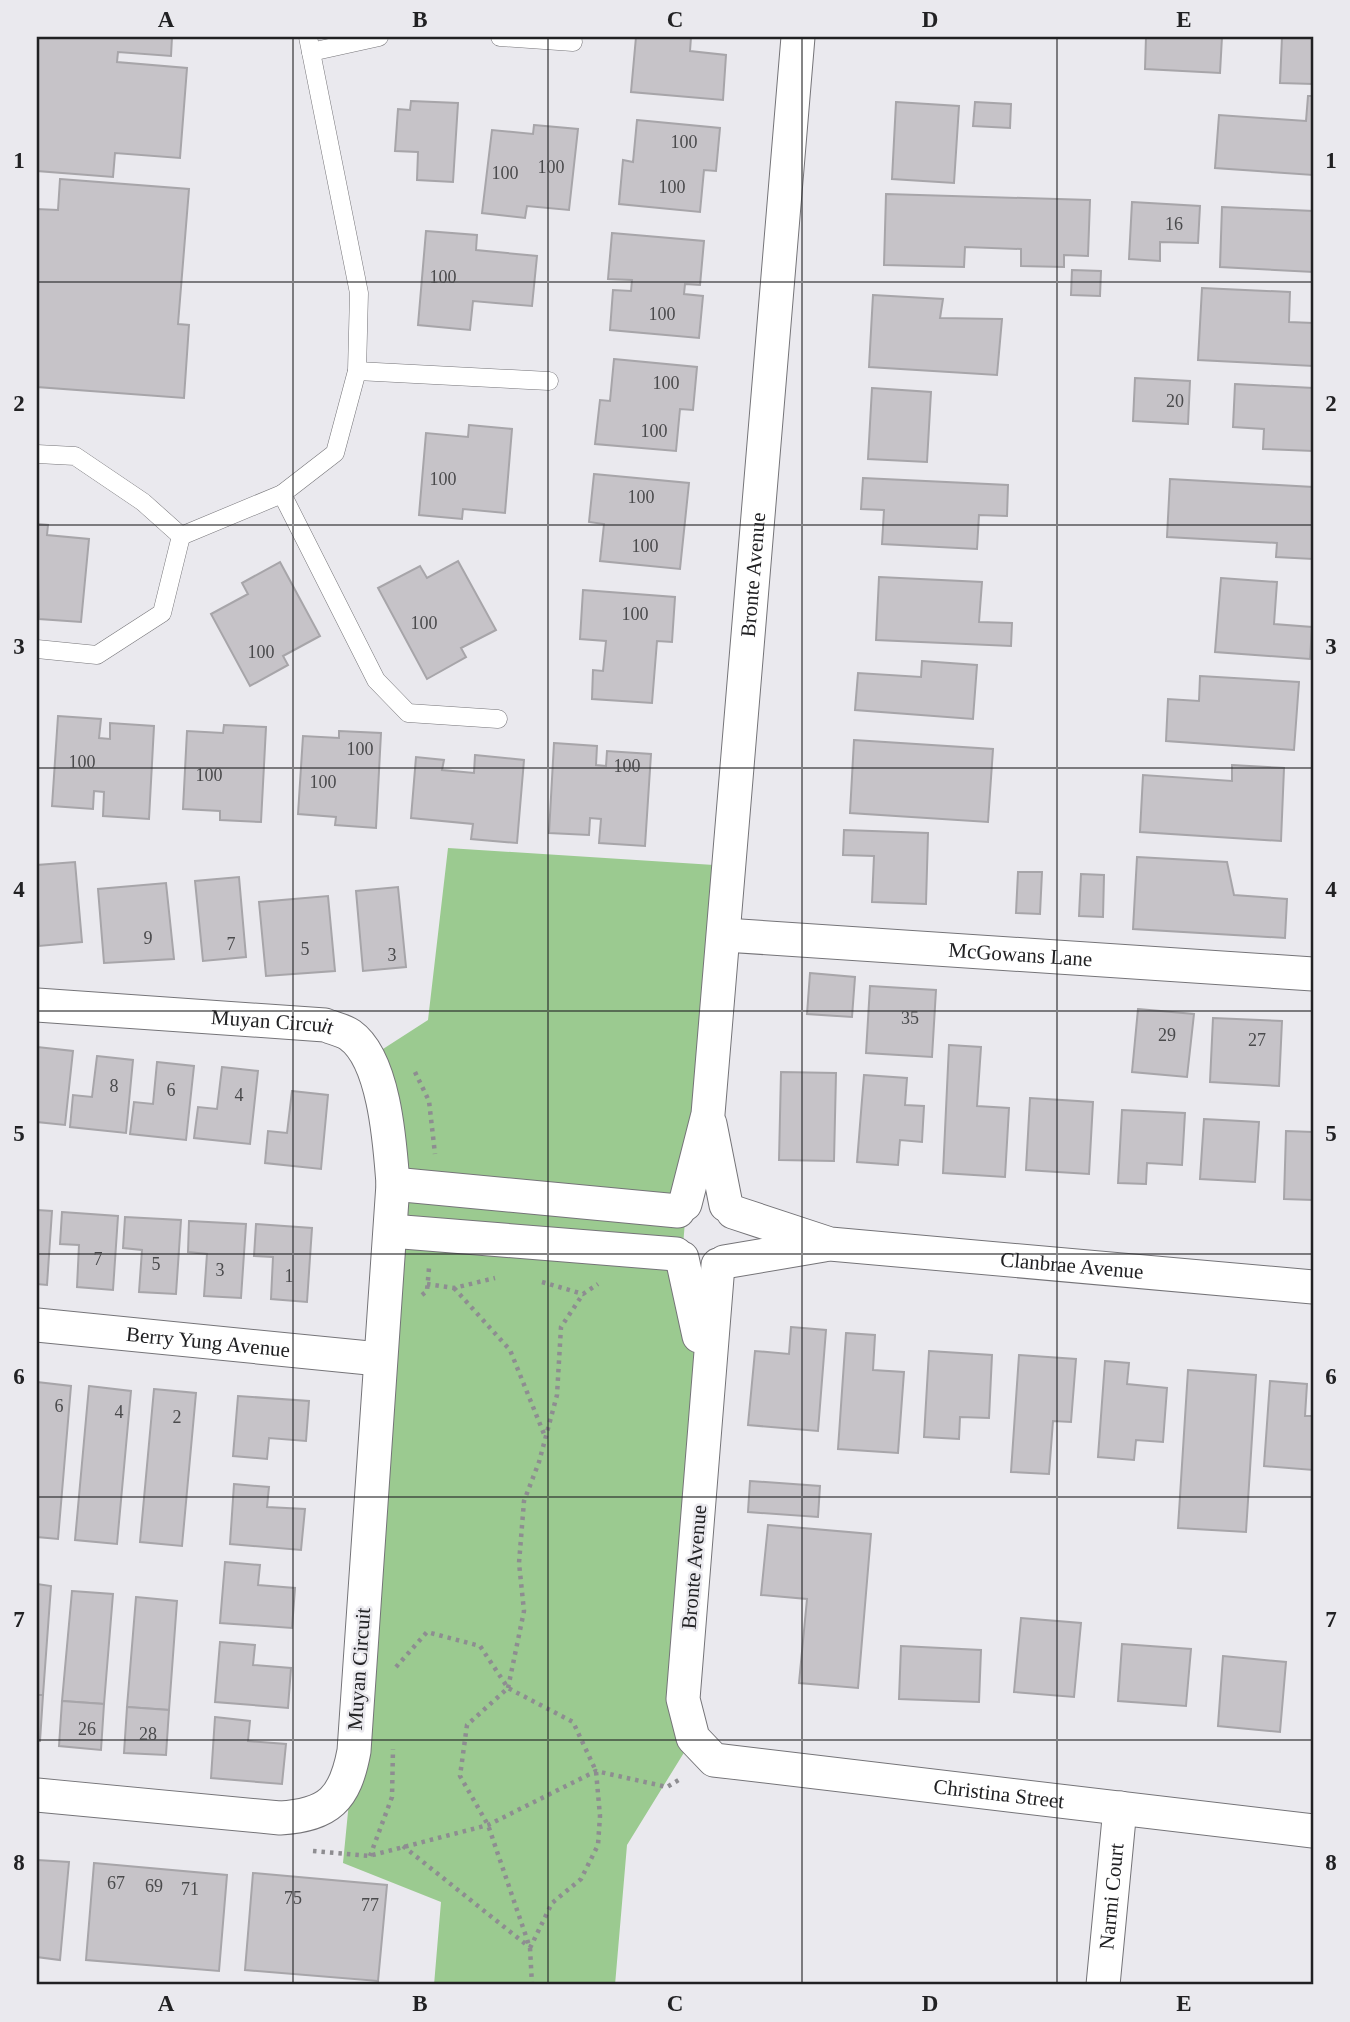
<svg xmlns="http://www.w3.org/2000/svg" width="1350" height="2022" font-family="Georgia,serif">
  <rect width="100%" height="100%" fill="#eae9ee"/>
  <polygon fill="#9bca90" points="448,848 714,865 682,1258 708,1394 693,1738 627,1845 615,1985 434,1985 441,1902 343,1863 354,1751 391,1231 369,1058 428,1020"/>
  <g fill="#c6c3c8" stroke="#a7a5a9" stroke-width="2">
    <polygon points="37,37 172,37 171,56 118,52 117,62 187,68 180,158 115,153 113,177 37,171"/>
    <polygon points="636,37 691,37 690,51 726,55 723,100 631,92"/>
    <polygon points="1146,37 1222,37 1220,73 1145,69"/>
    <polygon points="1282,37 1313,37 1313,84 1280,83"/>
    <polygon points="1308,96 1313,96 1313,175 1215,168 1219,115 1306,121"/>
    <polygon points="411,101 458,103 453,182 417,180 418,152 395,151 398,109 410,110"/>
    <polygon points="896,102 959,106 954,183 892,179"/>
    <polygon points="975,102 1011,104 1010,128 973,126"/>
    <polygon points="637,120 720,128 716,171 704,170 700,212 619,204 623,160 633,162"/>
    <polygon points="534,125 578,129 569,210 527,206 525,218 482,213 492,130 533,134"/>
    <polygon points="60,179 189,189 178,324 189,325 184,398 37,387 37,209 58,210"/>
    <polygon points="886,194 1090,200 1088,256 1064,255 1064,267 1021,266 1021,249 965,247 964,267 884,265"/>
    <polygon points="1132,202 1200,206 1198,243 1160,242 1160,261 1129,259"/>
    <polygon points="1222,207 1313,211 1313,272 1220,267"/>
    <polygon points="426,231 477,235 476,250 537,256 532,306 473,301 470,330 418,325"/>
    <polygon points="612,233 704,241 700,285 685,284 684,294 703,296 699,338 610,330 613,290 631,291 632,280 608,279"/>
    <polygon points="1072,270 1101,271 1100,296 1071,295"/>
    <polygon points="1202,288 1290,292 1289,322 1313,323 1313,366 1198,360"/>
    <polygon points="873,295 943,299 940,318 1002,319 997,375 869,367"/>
    <polygon points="614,359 697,367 693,410 680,409 676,451 595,444 600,400 610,401"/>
    <polygon points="1135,378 1190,381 1188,424 1133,421"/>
    <polygon points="1235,384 1313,388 1313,451 1263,449 1264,429 1233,427"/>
    <polygon points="872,388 931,392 927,462 868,459"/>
    <polygon points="469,425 512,429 505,513 463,509 462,519 419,515 426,433 468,437"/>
    <polygon points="594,474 689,483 680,569 600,561 604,524 589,522"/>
    <polygon points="863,478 1008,485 1007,516 979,515 977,549 882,544 884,510 861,509"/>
    <polygon points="1170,479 1313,487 1313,559 1276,557 1277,543 1167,537"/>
    <polygon points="37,524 48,525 47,535 89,539 81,622 39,619"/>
    <polygon points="458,561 496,630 461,648 466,657 427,679 378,588 420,566 427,578"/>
    <polygon points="280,562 320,636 283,656 288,665 250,686 211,614 248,594 242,583"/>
    <polygon points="879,577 982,582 979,622 1012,623 1011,646 876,640"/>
    <polygon points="1221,578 1277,582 1274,624 1312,627 1310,659 1215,652"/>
    <polygon points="583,590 675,597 672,642 657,641 652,703 592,699 593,670 603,671 606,641 580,639"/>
    <polygon points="922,661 977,665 973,719 855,710 858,673 921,677"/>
    <polygon points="1200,676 1299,682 1294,750 1166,741 1168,699 1199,701"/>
    <polygon points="58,716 101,719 99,738 110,739 110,723 154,726 149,819 103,816 104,792 94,791 93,809 52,806"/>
    <polygon points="224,725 266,727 261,822 220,820 220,811 183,809 187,731 223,733"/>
    <polygon points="339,731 381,733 376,828 335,825 336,817 298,814 303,736 339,738"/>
    <polygon points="854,740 993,749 988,822 850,813"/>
    <polygon points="554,743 597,746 596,765 606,766 607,751 651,754 645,846 599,843 601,819 590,818 589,835 549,833"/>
    <polygon points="475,755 524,760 517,843 471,839 473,824 411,818 416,757 444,760 442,770 474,773"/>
    <polygon points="1232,765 1284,768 1281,841 1140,832 1143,775 1232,781"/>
    <polygon points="844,830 928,833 926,904 872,902 874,856 843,855"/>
    <polygon points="1137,857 1227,862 1234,895 1287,899 1285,938 1133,929"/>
    <polygon points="75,862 82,942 39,946 37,865"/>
    <polygon points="1018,872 1042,872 1040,914 1016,913"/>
    <polygon points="1081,874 1104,875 1103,917 1079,916"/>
    <polygon points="239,877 246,957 203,961 195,881"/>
    <polygon points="166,883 174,959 104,963 98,889"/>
    <polygon points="398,887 406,967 363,971 356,891"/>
    <polygon points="328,896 335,971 266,976 259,902"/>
    <polygon points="810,973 855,977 852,1017 807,1014"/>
    <polygon points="870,986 936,990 932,1057 866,1053"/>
    <polygon points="1138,1009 1194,1014 1187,1077 1132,1072"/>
    <polygon points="1213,1018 1282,1021 1279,1086 1210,1082"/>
    <polygon points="949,1045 981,1047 977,1106 1009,1108 1005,1177 943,1173"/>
    <polygon points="37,1047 73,1051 65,1125 37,1122"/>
    <polygon points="97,1056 133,1060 126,1133 70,1127 73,1095 92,1097"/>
    <polygon points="157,1062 194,1066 186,1140 130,1134 134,1102 153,1104"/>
    <polygon points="222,1067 258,1071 250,1144 194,1138 198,1107 217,1109"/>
    <polygon points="781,1072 836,1073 834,1161 779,1160"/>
    <polygon points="864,1075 907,1078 905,1105 924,1106 922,1142 900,1140 898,1165 857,1162"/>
    <polygon points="292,1091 328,1095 321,1169 265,1163 268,1131 287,1133"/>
    <polygon points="1030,1098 1093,1102 1089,1174 1026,1170"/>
    <polygon points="1122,1110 1185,1113 1182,1165 1147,1163 1146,1184 1118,1183"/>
    <polygon points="1204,1119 1259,1122 1255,1182 1200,1179"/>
    <polygon points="1286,1131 1313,1132 1313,1200 1284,1199"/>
    <polygon points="37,1210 52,1211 47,1285 37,1284"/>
    <polygon points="62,1212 118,1216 113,1290 77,1287 79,1245 60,1244"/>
    <polygon points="125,1217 181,1220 176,1294 139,1292 142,1250 123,1248"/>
    <polygon points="189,1221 246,1224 241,1298 204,1296 207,1254 188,1252"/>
    <polygon points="256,1224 312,1228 307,1302 271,1299 273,1257 254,1256"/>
    <polygon points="791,1327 826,1330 818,1431 748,1425 755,1351 789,1354"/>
    <polygon points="846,1333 875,1335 873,1370 904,1372 898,1453 838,1449"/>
    <polygon points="929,1351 992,1355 989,1418 960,1417 959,1439 924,1437"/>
    <polygon points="1019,1355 1076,1359 1071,1422 1053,1421 1049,1474 1011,1472"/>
    <polygon points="1105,1361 1129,1363 1127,1384 1167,1388 1163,1442 1136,1440 1134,1460 1098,1457"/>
    <polygon points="1188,1370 1256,1375 1246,1532 1178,1528"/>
    <polygon points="1270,1381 1307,1384 1305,1416 1313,1416 1313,1470 1264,1466"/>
    <polygon points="37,1382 71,1386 58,1539 37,1537"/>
    <polygon points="89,1386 131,1391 117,1544 75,1540"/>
    <polygon points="154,1389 196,1393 182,1546 140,1542"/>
    <polygon points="238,1396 309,1401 306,1441 269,1438 267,1459 233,1456"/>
    <polygon points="750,1481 820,1486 818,1517 748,1512"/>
    <polygon points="234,1484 269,1487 267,1507 305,1509 301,1550 230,1544"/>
    <polygon points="768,1525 871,1534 858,1688 799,1683 807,1599 761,1595"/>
    <polygon points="225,1562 260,1565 258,1585 295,1588 292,1628 220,1623"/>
    <polygon points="37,1584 51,1586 43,1695 37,1695"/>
    <polygon points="72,1591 113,1594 104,1704 62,1701"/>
    <polygon points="136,1597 177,1601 169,1710 127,1707"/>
    <polygon points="1021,1618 1081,1623 1074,1697 1014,1692"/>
    <polygon points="220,1642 255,1645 253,1665 291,1668 288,1708 215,1702"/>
    <polygon points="1122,1644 1191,1649 1186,1706 1118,1701"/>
    <polygon points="901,1646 981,1650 979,1702 899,1699"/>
    <polygon points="1223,1656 1286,1662 1280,1732 1218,1726"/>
    <polygon points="37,1695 43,1695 40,1741 37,1741"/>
    <polygon points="62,1701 104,1704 101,1750 59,1746"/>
    <polygon points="127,1707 169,1710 166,1755 124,1753"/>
    <polygon points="215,1717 250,1721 248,1741 286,1744 282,1784 211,1778"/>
    <polygon points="37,1860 69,1862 60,1960 37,1957"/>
    <polygon points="94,1863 227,1875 219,1971 86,1960"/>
    <polygon points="253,1873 387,1885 378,1981 245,1970"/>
  </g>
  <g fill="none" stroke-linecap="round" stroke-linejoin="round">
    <defs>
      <g id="service">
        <polyline points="500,37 573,42"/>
        <polyline points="311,52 379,37"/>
        <polyline points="357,371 549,381"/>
        <polyline points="37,454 75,456 143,502 181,536"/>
        <polyline points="282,494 376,680 408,713 498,719"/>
        <polyline points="181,536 282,494 335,453 357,371 359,293 308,37"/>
        <polyline points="37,649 97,655 162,613 181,536"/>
      </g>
      <g id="minor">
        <path id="s1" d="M 725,935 L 1313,974"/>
        <path id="s2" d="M 37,1005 L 325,1025 C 332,1028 343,1030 350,1035 C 385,1060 390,1145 393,1184 L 354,1751 C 345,1799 329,1815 280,1818 L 37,1795"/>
        <polyline points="710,1124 726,1205"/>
        <polyline points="393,1184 678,1211"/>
        <path id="s3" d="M 685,1204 L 708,1114 L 798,37"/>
        <path id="s4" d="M 733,1212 L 830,1244 L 1313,1287"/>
        <polyline points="391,1231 676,1254"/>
        <polyline points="682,1258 699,1336"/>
        <polyline points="724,1262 824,1245"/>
        <path id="s5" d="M 718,1265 L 683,1699 L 693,1738 L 714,1760 L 1313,1831"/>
        <path id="s6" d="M 37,1325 L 379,1359"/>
        <path id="s7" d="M 1103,1985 L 1120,1808"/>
      </g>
    </defs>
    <use href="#service" stroke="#757478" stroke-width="19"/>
    <use href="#minor" stroke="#757478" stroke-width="35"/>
    <g stroke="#8e8d91" stroke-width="4.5" stroke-dasharray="3.5 5" stroke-linecap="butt">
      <polyline points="415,1072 429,1101 435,1154"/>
      <polyline points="542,1282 583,1294 598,1284"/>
      <polyline points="427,1284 454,1288 495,1278"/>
      <polyline points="454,1288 510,1350 544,1434"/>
      <polyline points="422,1295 427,1291 429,1268"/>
      <polyline points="396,1667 427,1632 480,1646 508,1688"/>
      <polyline points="508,1688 524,1611 519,1563 524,1501 539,1462 557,1395 561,1327 583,1294"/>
      <polyline points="403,1846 528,1946"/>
      <polyline points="313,1851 369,1856 488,1825 596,1771 667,1787 682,1778"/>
      <polyline points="370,1856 392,1797 393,1749"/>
      <polyline points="530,1948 552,1903 581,1879 598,1845 600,1816 596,1771 573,1722 508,1688 467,1725 460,1776 488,1825 530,1948 532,1985"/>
    </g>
    <use href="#service" stroke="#fff" stroke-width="18"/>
    <use href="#minor" stroke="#fff" stroke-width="33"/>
  </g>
  <path fill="none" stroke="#212123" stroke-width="2" stroke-opacity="0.55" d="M 293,37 L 293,1985M 548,37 L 548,1985M 802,37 L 802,1985M 1057,37 L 1057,1985M 37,282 L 1313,282M 37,525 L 1313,525M 37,768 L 1313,768M 37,1011 L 1313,1011M 37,1254 L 1313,1254M 37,1497 L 1313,1497M 37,1740 L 1313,1740"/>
  <g text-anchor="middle" stroke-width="5" stroke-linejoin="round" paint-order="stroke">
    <g font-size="18" fill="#4a4a4c">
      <text x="684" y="148">100</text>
      <text x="551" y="173">100</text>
      <text x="505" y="179">100</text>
      <text x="672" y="193">100</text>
      <text x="1174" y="230">16</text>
      <text x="443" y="283">100</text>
      <text x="662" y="320">100</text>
      <text x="666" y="389">100</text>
      <text x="1175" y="407">20</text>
      <text x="654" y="437">100</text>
      <text x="443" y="485">100</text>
      <text x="641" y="503">100</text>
      <text x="645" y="552">100</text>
      <text x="635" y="620">100</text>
      <text x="424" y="629">100</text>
      <text x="261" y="658">100</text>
      <text x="360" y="755">100</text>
      <text x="82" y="768">100</text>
      <text x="627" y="772">100</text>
      <text x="209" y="781">100</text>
      <text x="323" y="788">100</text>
      <text x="148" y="944">9</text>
      <text x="231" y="950">7</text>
      <text x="305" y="955">5</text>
      <text x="392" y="961">3</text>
      <text x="910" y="1024">35</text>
      <text x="1167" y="1041">29</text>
      <text x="1257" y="1046">27</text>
      <text x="114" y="1092">8</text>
      <text x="171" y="1096">6</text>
      <text x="239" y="1101">4</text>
      <text x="98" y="1265">7</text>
      <text x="156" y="1270">5</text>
      <text x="220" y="1276">3</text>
      <text x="289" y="1282">1</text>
      <text x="59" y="1412">6</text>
      <text x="119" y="1418">4</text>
      <text x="177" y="1423">2</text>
      <text x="87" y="1735">26</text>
      <text x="148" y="1740">28</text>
      <text x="116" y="1889">67</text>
      <text x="154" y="1892">69</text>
      <text x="190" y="1895">71</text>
      <text x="293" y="1904">75</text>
      <text x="370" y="1911">77</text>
    </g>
    <g font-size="21" fill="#212123" stroke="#eae9ee">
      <text dy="7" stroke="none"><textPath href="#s3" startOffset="634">Bronte Avenue</textPath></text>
      <text dy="7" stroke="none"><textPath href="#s1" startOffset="296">McGowans Lane</textPath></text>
      <text dy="7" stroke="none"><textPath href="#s2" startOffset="236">Muyan Circuit</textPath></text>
      <text dy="7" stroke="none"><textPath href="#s4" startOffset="345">Clanbrae Avenue</textPath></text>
      <text dy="7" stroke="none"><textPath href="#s6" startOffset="172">Berry Yung Avenue</textPath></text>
      <text transform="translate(694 1567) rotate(-85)" y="7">Bronte Avenue</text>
      <text transform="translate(359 1669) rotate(-86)" y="7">Muyan Circuit</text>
      <text dy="7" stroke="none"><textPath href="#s5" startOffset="793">Christina Street</textPath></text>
      <text dy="7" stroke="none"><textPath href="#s7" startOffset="89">Narmi Court</textPath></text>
    </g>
  </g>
  <rect width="1350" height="2022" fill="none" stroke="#eae9ee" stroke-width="77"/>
  <rect x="38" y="38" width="1274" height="1945" fill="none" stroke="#212123" stroke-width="2.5"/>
  <g font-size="23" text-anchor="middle" font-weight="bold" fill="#212123">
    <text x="166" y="27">A</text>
    <text x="420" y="27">B</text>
    <text x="675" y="27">C</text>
    <text x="930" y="27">D</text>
    <text x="1184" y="27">E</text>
    <text x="19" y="168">1</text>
    <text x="1331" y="168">1</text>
    <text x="19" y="411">2</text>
    <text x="1331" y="411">2</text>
    <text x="19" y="654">3</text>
    <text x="1331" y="654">3</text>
    <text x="19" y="897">4</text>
    <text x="1331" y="897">4</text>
    <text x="19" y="1141">5</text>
    <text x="1331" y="1141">5</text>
    <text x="19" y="1384">6</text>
    <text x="1331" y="1384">6</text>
    <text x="19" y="1627">7</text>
    <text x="1331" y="1627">7</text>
    <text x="19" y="1870">8</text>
    <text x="1331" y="1870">8</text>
    <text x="166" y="2011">A</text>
    <text x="420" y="2011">B</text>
    <text x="675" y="2011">C</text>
    <text x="930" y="2011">D</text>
    <text x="1184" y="2011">E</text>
  </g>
</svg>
